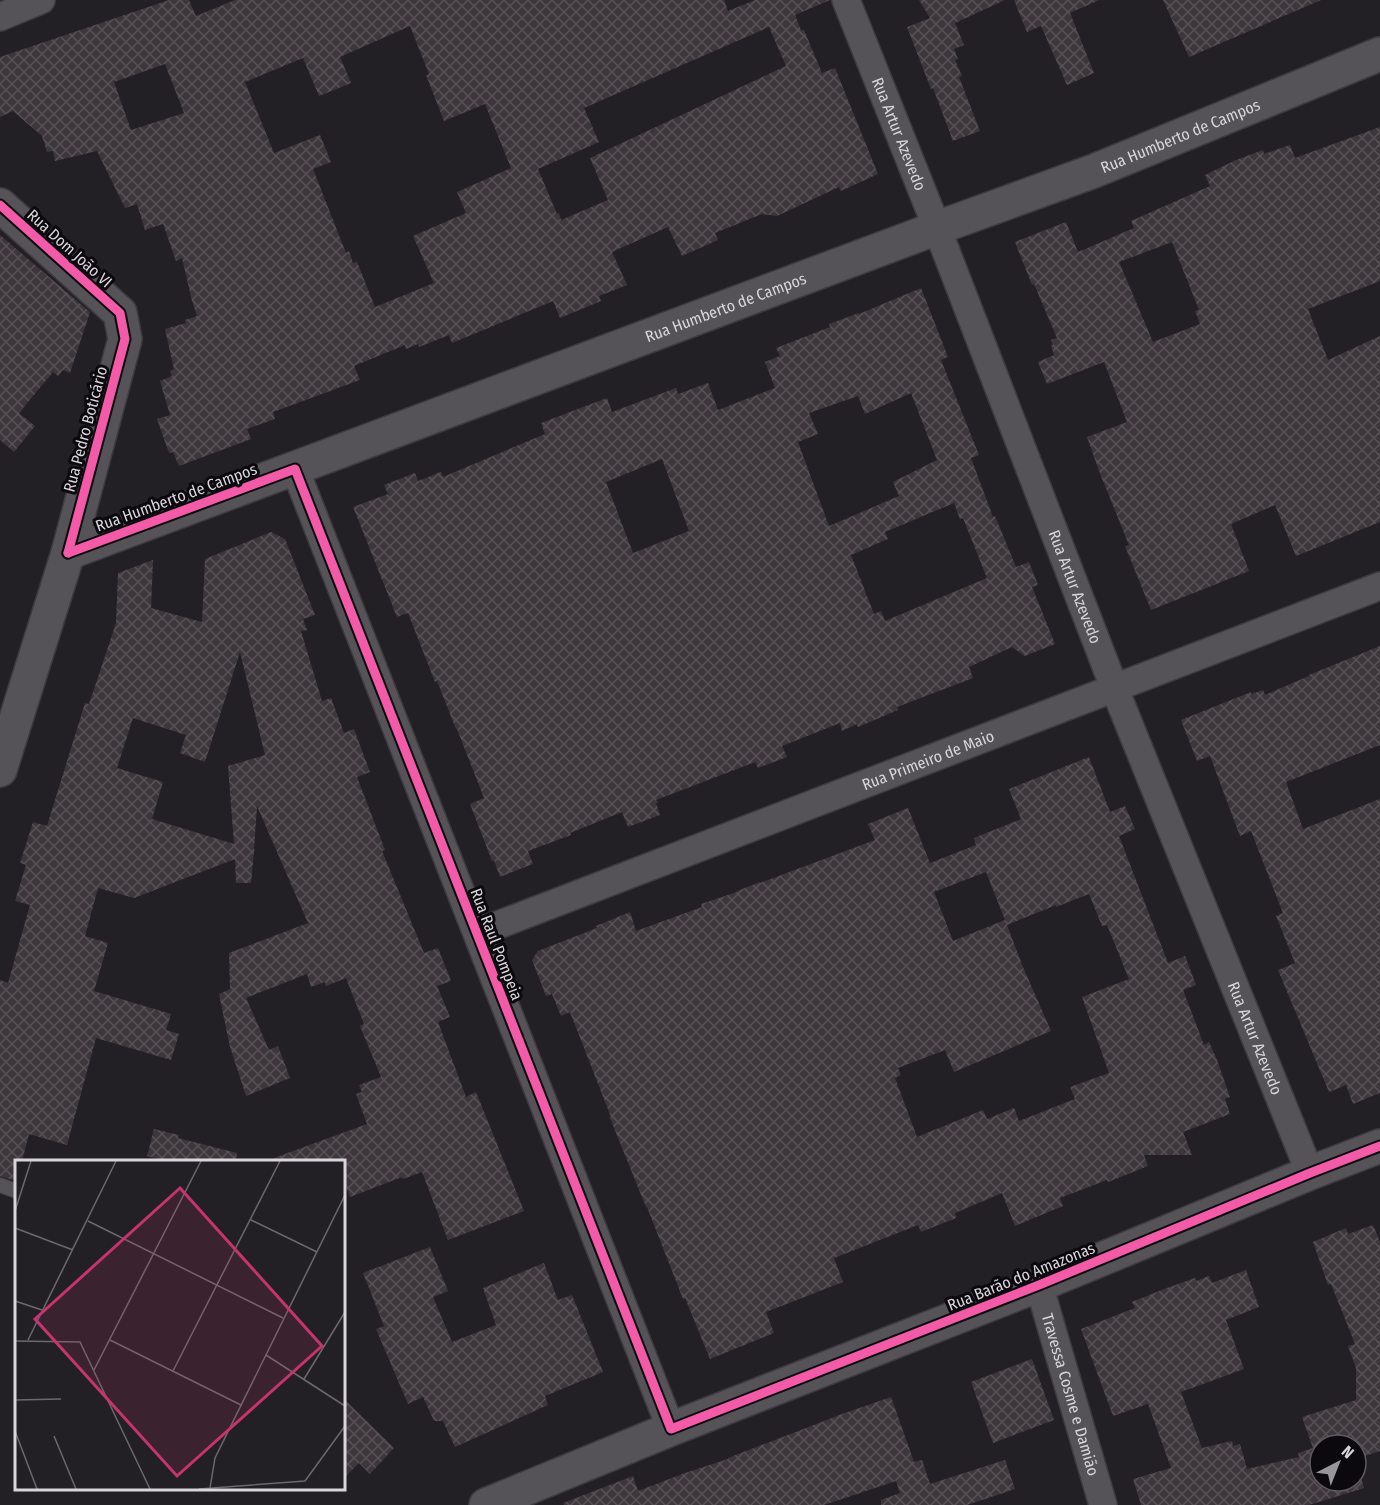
<svg xmlns="http://www.w3.org/2000/svg" width="1380" height="1505" font-family="'Fira Sans Condensed',sans-serif">
  <defs>
    <pattern id="building-cross-hatch" width="8" height="8" patternUnits="userSpaceOnUse" patternTransform="scale(1.5)"><rect width="8" height="8" fill="#3d363b"/><path d="M0 0l8 8M0 8l8-8" fill="none" stroke="#585257"/></pattern>
  </defs>
  <rect width="100%" height="100%" fill="#232025"/>
  <g fill="url(#building-cross-hatch)" fill-rule="evenodd">
    <path d="M 169,0 L 189,0 L 196,16 L 235,0 L 724,0 L 728,11 L 755,0 L 830,0 L 795,15 L 801,30 L 804,30 L 822,73 L 835,68 L 878,174 L 841,191 L 839,187 L 777,216 L 762,214 L 715,233 L 718,240 L 682,256 L 668,227 L 612,252 L 627,285 L 599,296 L 601,301 L 560,318 L 553,301 L 452,343 L 449,335 L 419,347 L 418,344 L 406,349 L 405,345 L 354,366 L 360,380 L 273,412 L 275,419 L 247,429 L 251,439 L 179,466 L 173,452 L 169,453 L 157,419 L 170,415 L 160,381 L 172,376 L 170,371 L 174,369 L 165,329 L 186,323 L 185,320 L 197,316 L 192,301 L 182,258 L 176,261 L 163,224 L 145,230 L 137,204 L 125,208 L 97,151 L 55,161 L 53,151 L 47,152 L 42,136 L 13,111 L 0,117 L 0,57 ZM 410,26 L 429,74 L 426,75 L 444,121 L 485,104 L 511,168 L 457,192 L 466,213 L 413,236 L 434,283 L 375,307 L 357,262 L 353,263 L 349,251 L 346,253 L 313,169 L 331,162 L 320,135 L 274,153 L 245,82 L 303,58 L 319,96 L 351,83 L 340,57 ZM 769,27 L 786,66 L 590,158 L 608,200 L 561,220 L 559,213 L 557,214 L 538,169 L 599,142 L 584,108 ZM 165,64 L 184,113 L 131,130 L 114,82 Z"/>
    <polygon points="919,0 1005,0 955,23 964,45 954,49 958,59 955,60 962,76 959,77 980,131 953,141 933,88 931,89 907,27 930,18"/>
    <polygon points="1014,0 1099,0 1070,13 1094,73 1067,85 1041,26 1027,32"/>
    <polygon points="1163,0 1321,0 1189,57"/>
    <path d="M 1380,127 L 1380,281 L 1308,309 L 1328,360 L 1380,336 L 1380,522 L 1296,556 L 1275,505 L 1231,524 L 1249,571 L 1151,610 L 1125,546 L 1129,545 L 1099,471 L 1087,437 L 1127,422 L 1104,362 L 1047,384 L 1038,362 L 1054,355 L 1051,345 L 1053,345 L 1051,340 L 1057,338 L 1034,284 L 1032,285 L 1015,242 L 1066,222 L 1078,252 L 1134,228 L 1131,221 L 1210,186 L 1205,175 L 1236,160 L 1263,150 L 1264,154 L 1290,145 L 1295,158 ZM 1172,242 L 1199,310 L 1195,311 L 1200,324 L 1153,342 L 1119,262 Z"/>
    <polygon points="0,235 90,312 70,373 63,370 58,376 53,372 19,413 35,426 14,452 0,440"/>
    <path d="M 921,288 L 948,357 L 941,360 L 979,455 L 971,458 L 993,517 L 995,516 L 1016,567 L 1029,562 L 1038,585 L 1032,587 L 1055,644 L 1025,656 L 1012,647 L 969,667 L 973,678 L 897,707 L 898,710 L 858,727 L 857,724 L 842,731 L 840,723 L 782,746 L 787,757 L 758,768 L 755,762 L 656,800 L 658,803 L 656,803 L 660,815 L 628,827 L 622,812 L 570,833 L 571,835 L 528,851 L 533,864 L 500,877 L 494,860 L 492,861 L 470,804 L 484,798 L 457,729 L 456,729 L 437,681 L 435,682 L 408,613 L 397,617 L 353,507 L 388,494 L 384,485 L 415,473 L 418,481 L 441,472 L 443,477 L 545,434 L 541,423 L 607,398 L 612,412 L 676,388 L 678,394 L 708,383 L 718,410 L 775,388 L 765,362 L 780,356 L 776,348 L 830,327 L 829,324 L 859,313 L 859,314 ZM 911,393 L 937,460 L 893,482 L 899,496 L 829,526 L 798,442 L 818,434 L 809,413 L 858,396 L 865,414 ZM 662,459 L 689,531 L 633,553 L 606,482 ZM 954,503 L 960,519 L 963,518 L 987,578 L 885,621 L 881,611 L 874,614 L 851,555 L 888,539 L 885,532 Z"/>
    <path d="M 271,532 L 285,539 L 315,615 L 303,619 L 307,630 L 301,631 L 322,701 L 331,698 L 344,733 L 354,729 L 370,772 L 357,777 L 385,850 L 382,851 L 424,953 L 438,948 L 451,981 L 437,986 L 450,1017 L 438,1022 L 466,1097 L 476,1092 L 524,1211 L 448,1240 L 422,1172 L 403,1179 L 402,1177 L 350,1197 L 344,1181 L 344,1161 L 274,1161 L 274,1158 L 367,1124 L 356,1094 L 362,1092 L 359,1085 L 381,1077 L 360,1026 L 364,1024 L 346,978 L 326,986 L 325,982 L 311,987 L 307,974 L 246,998 L 269,1050 L 278,1046 L 290,1078 L 246,1096 L 230,1047 L 219,994 L 230,989 L 229,953 L 308,923 L 257,806 L 254,850 L 255,851 L 254,851 L 251,883 L 236,883 L 235,859 L 134,898 L 98,888 L 85,936 L 108,943 L 94,991 L 171,1014 L 166,1030 L 179,1034 L 171,1060 L 96,1038 L 67,1145 L 29,1134 L 22,1161 L 16,1161 L 16,1181 L 0,1176 L 0,980 L 8,983 L 30,905 L 15,901 L 26,865 L 20,863 L 33,822 L 47,826 L 85,703 L 89,704 L 116,623 L 118,573 L 153,560 L 151,608 L 202,622 L 205,559 ZM 240,652 L 265,755 L 228,766 L 234,844 L 152,819 L 163,782 L 117,768 L 133,718 L 186,735 L 180,753 L 205,762 Z"/>
    <polygon points="1380,646 1380,745 1286,782 1303,829 1380,799 1380,1093 1353,1104 1346,1085 1329,1092 1278,970 1295,963 1276,916 1283,913 1251,831 1240,836 1210,756 1197,761 1181,720 1251,692 1251,694 1263,690 1265,695 1309,676 1309,675"/>
    <path d="M 1089,757 L 1110,812 L 1125,806 L 1135,829 L 1119,836 L 1168,963 L 1185,956 L 1196,985 L 1183,990 L 1204,1045 L 1209,1042 L 1217,1060 L 1230,1097 L 1225,1099 L 1230,1114 L 1183,1132 L 1192,1155 L 1144,1155 L 1148,1166 L 1108,1182 L 1107,1180 L 1060,1198 L 1063,1206 L 1015,1226 L 1002,1193 L 955,1213 L 956,1218 L 921,1232 L 918,1225 L 834,1258 L 843,1282 L 766,1312 L 774,1333 L 710,1359 L 685,1298 L 683,1299 L 647,1207 L 646,1207 L 610,1118 L 611,1117 L 570,1012 L 561,1016 L 552,994 L 546,996 L 532,960 L 538,951 L 597,928 L 596,926 L 630,912 L 636,931 L 702,907 L 701,904 L 737,892 L 737,891 L 760,882 L 760,883 L 875,840 L 868,824 L 908,808 L 930,863 L 976,845 L 974,838 L 1021,819 L 1009,789 ZM 986,872 L 1007,925 L 1056,905 L 1056,907 L 1089,894 L 1102,926 L 1107,925 L 1129,979 L 1082,997 L 1109,1073 L 1070,1087 L 1075,1099 L 1019,1121 L 1014,1108 L 987,1119 L 983,1110 L 917,1137 L 895,1078 L 901,1075 L 898,1068 L 945,1050 L 954,1072 L 1051,1031 L 1023,967 L 1005,920 L 953,941 L 934,892 Z"/>
    <polygon points="154,1129 179,1135 178,1138 237,1153 236,1161 166,1161 147,1156"/>
    <polygon points="1373,1225 1380,1242 1380,1451 1356,1459 1356,1445 1320,1445 1320,1481 1356,1481 1356,1461 1364,1488 1309,1505 1141,1505 1133,1479 1171,1468 1148,1404 1113,1416 1081,1329 1135,1308 1132,1302 1164,1289 1195,1278 1196,1281 1209,1276 1212,1283 1246,1270 1259,1307 1226,1320 1244,1369 1181,1392 1202,1448 1232,1441 1233,1446 1240,1444 1247,1469 1299,1457 1298,1453 1313,1448 1302,1417 1356,1400 1356,1368 1348,1346 1355,1344 1331,1284 1328,1285 1313,1242 1346,1228 1348,1234"/>
    <polygon points="430,1247 448,1291 433,1297 452,1342 496,1325 483,1288 544,1263 558,1300 572,1295 603,1372 545,1396 548,1405 455,1447 443,1421 434,1421 423,1397 408,1404 376,1329 384,1326 363,1273"/>
    <polygon points="1032,1359 1054,1420 993,1443 971,1382"/>
    <polygon points="891,1397 914,1462 922,1460 930,1484 1005,1460 1015,1489 967,1505 881,1505 881,1500 900,1493 896,1481 824,1505 564,1505 563,1503 633,1476 638,1491 685,1473 728,1459 728,1458 842,1414"/>
    <polygon points="344,1399 394,1448 370,1474 359,1463 344,1478"/>
  </g>
  <g fill="none" stroke-linecap="round" stroke-linejoin="round">
    <defs>
      <polyline id="service" points="0,1185 16,1191"/>
      <g id="minor">
        <path id="s1" d="M 846,0 L 937,228 L 1114,687 L 1310,1173"/>
        <polyline points="0,17 41,0"/>
        <polyline points="295,469 671,1429"/>
        <path id="s2" d="M 477,933 L 1380,586"/>
        <path id="s3" d="M 1039,1285 L 1103,1505"/>
      </g>
      <g id="tertiary">
        <polyline points="0,205 120,313 125,339 68,553 0,770"/>
        <path id="s4" d="M 68,553 L 937,228 L 1094,171 L 1380,54"/>
        <polyline points="486,1505 671,1429 1039,1285 1310,1173 1380,1146"/>
      </g>
    </defs>
    <use href="#service" stroke="#3d3b3f" stroke-width="16"/>
    <use href="#minor" stroke="#3d3b3f" stroke-width="30"/>
    <use href="#tertiary" stroke="#3d3b3f" stroke-width="36"/>
    <use href="#service" stroke="#555357" stroke-width="14"/>
    <use href="#minor" stroke="#555357" stroke-width="27"/>
    <use href="#tertiary" stroke="#555357" stroke-width="33"/>
    <defs>
      <g id="cycleway">
        <polyline points="0,205 120,313 125,339 68,553"/>
        <polyline points="68,553 295,469 671,1429 1039,1285 1310,1173 1380,1146"/>
      </g>
    </defs>
    <use href="#cycleway" stroke="#0b090d" stroke-width="13"/>
    <use href="#cycleway" stroke="#f35aa7" stroke-width="9"/>
  </g>
  <g text-anchor="middle" stroke-width="6" stroke-linejoin="round" paint-order="stroke">
    <g font-size="16" fill="#d8d5db" stroke="#0b090d">
      <text dy="6" stroke="none"><textPath href="#s1" startOffset="144">Rua Artur Azevedo</textPath></text>
      <text dy="6" stroke="none"><textPath href="#s4" startOffset="1188">Rua Humberto de Campos</textPath></text>
      <text transform="translate(70 248) rotate(42)" y="6">Rua Dom João VI</text>
      <text dy="6" stroke="none"><textPath href="#s4" startOffset="702">Rua Humberto de Campos</textPath></text>
      <text transform="translate(85 429) rotate(-75)" y="6">Rua Pedro Boticário</text>
      <text transform="translate(176 497) rotate(-20)" y="6">Rua Humberto de Campos</text>
      <text dy="6" stroke="none"><textPath href="#s1" startOffset="630">Rua Artur Azevedo</textPath></text>
      <text dy="6" stroke="none"><textPath href="#s2" startOffset="483">Rua Primeiro de Maio</textPath></text>
      <text transform="translate(497 944) rotate(69)" y="6">Rua Raul Pompeia</text>
      <text dy="6" stroke="none"><textPath href="#s1" startOffset="1116">Rua Artur Azevedo</textPath></text>
      <text transform="translate(1021 1276) rotate(-22)" y="6">Rua Barão do Amazonas</text>
      <text dy="6" stroke="none"><textPath href="#s3" startOffset="114">Travessa Cosme e Damião</textPath></text>
    </g>
  </g>
  <g transform="translate(15 1160)">
    <rect width="330" height="330" fill="#232025"/>
    <path fill="none" stroke="#6b686e" stroke-width="1.5" d="M 0,51 L 16,1M 236,60 L 302,92M 73,61 L 268,158M 0,68 L 58,90M 0,141 L 27,150M 13,180 L 101,1M 95,180 L 226,245M 0,181 L 65,182 L 135,329M 251,195 L 330,246M 79,210 L 186,1M 158,211 L 265,1M 289,219 L 330,152M 0,240 L 46,239M 0,271 L 22,329M 39,276 L 61,329M 195,328 L 200,298 L 330,35M 184,329 L 290,321 L 330,266"/>
    <path fill="#c5346e" fill-opacity="0.15" stroke="#c5346e" stroke-width="3" d="M 165,28 L 307,186 L 162,316 L 20,159 Z"/>
    <rect width="330" height="330" fill="none" stroke="#d8d5db" stroke-width="3"/>
  </g>
  <g transform="translate(1338 1463) rotate(42)"><circle r="28" fill="#0b090d" stroke="#5d5b5f" stroke-width="1.5"/>
  <path d="M0-4.5L10 22L0 15L-10 22Z" fill="#99969b"/>
  <text y="-9" font-size="16" font-weight="bold" text-anchor="middle" fill="#d8d5db">N</text>
  </g>
</svg>
